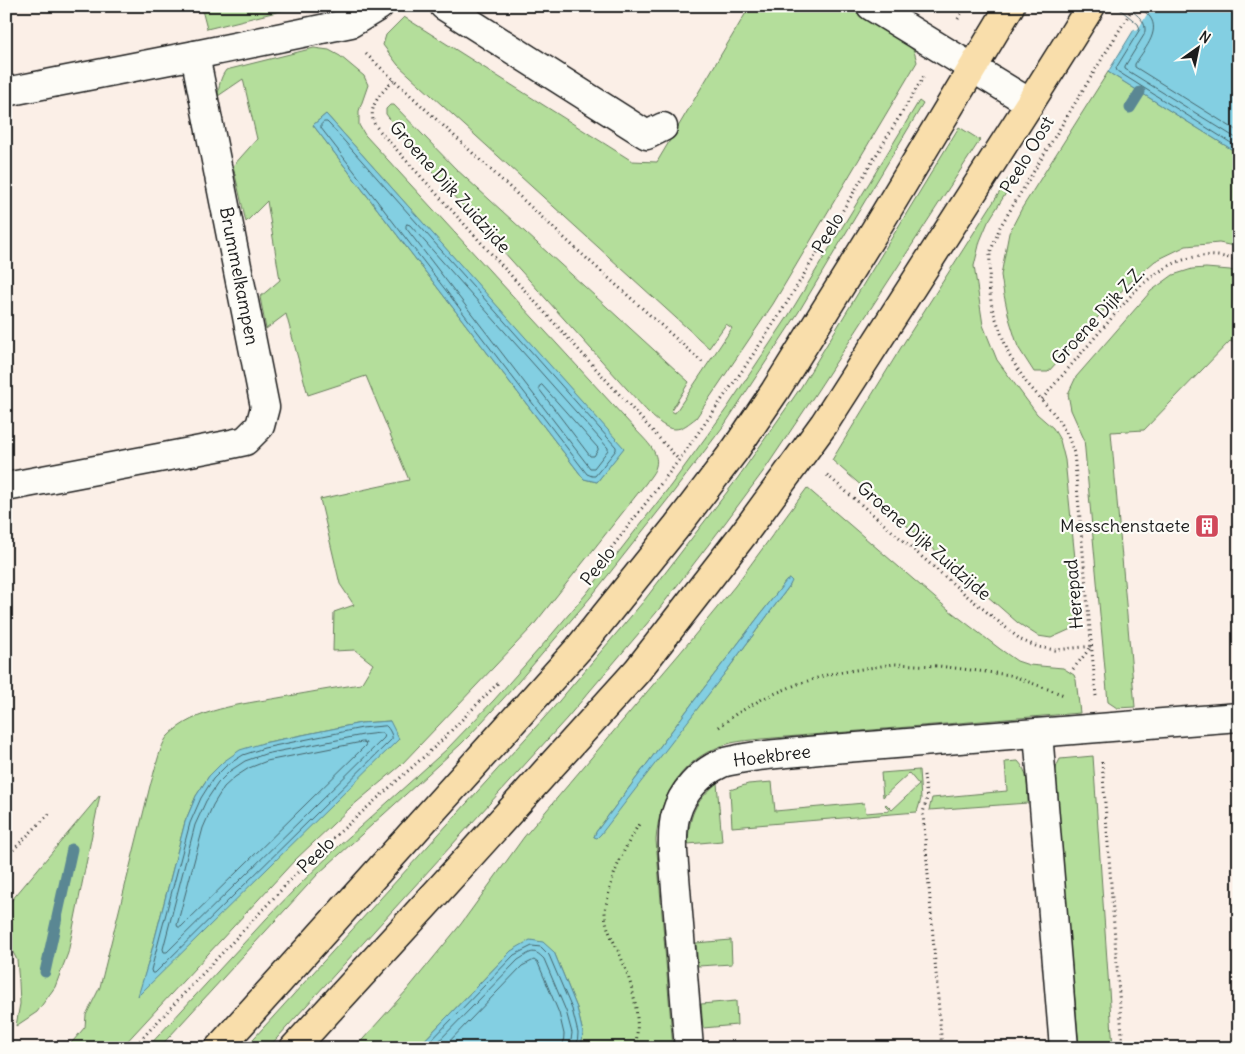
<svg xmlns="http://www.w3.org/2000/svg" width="1245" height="1054" font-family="Delius,sans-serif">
  <rect width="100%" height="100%" fill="#fbefe7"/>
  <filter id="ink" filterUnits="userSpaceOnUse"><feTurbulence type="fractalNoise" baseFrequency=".02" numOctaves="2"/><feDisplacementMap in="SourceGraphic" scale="10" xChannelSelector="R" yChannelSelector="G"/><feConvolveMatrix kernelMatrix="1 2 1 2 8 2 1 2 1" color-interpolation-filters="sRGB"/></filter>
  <g filter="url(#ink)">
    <g fill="#b4de9b" stroke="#687d5c" fill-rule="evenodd">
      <polygon points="201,6 292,6 293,8 207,29"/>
      <path d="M 750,6 L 851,6 L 894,33 L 914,51 L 917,62 L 773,304 L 696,418 C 689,423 683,429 675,429 C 660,430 637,399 627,389 L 414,152 L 386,114 L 386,109 L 390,105 L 394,105 L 455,168 L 689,382 L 671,411 L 675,413 L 732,328 L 726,324 L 709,348 L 398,65 L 383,45 L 386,35 L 404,17 L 632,161 L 657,162 Z"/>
      <path d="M 314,48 L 329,50 L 340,56 L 364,76 L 368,85 L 359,111 L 359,125 L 365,135 L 635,429 C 644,439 660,452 656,466 C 655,472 649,478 646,483 L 532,627 L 400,766 L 351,807 L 295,860 L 121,1048 L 67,1048 L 85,1027 L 86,1015 L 100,987 L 150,786 C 154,775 160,744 168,736 C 194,709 243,704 278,698 C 306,693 333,688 361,684 L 373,664 L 355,650 L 333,651 L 334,612 L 354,605 L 340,584 L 320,499 L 409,480 L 366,376 L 308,395 L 286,314 L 266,329 L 260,297 L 280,280 L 267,201 L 246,222 L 233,166 L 257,139 L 243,79 L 218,96 C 219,86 220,78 226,70 ZM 326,114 L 623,448 L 597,482 L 584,479 L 313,125 ZM 390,721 L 139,995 L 150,957 L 185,822 L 196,796 L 209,776 L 263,743 L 361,723 Z"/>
      <polygon points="1108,72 1239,154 1239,247 1219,243 1186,246 1155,261 1127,285 1048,372 1034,372 1018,347 1009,318 1004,295 1001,275 1009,233 1022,208"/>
      <polygon points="919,101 923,104 798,313 725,424 672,494 590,598 513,688 470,735 460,745 318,874 159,1048 147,1048 266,919 296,888 340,845 447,749 494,700 547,640 586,594 671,485 727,408 787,318"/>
      <polygon points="959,127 980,140 814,396 765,469 725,523 656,613 567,718 268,1048 245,1048 554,707 643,602 737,479 801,387"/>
      <polygon points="1008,179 1011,185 988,222 980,241 974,266 983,325 997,360 1037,414 1053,428 1060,440 1065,460 1079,598 1077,617 1071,629 1051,638 1038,636 1018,623 832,460 905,341"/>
      <polygon points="1206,268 1230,270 1239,273 1239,345 1230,341 1144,430 1111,432 1135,707 1117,708 1108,702 1084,439 1071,410 1068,394 1076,377 1151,291 1173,275 1192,269"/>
      <path d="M 807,488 L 949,610 L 1000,649 L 1017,661 L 1029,665 L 1063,668 L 1074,675 L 1076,680 L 1080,713 L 761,739 C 751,740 740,741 731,743 C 684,755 659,794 656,840 L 673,1048 L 581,1048 L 583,1033 L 577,1008 L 554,952 L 511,951 L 417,1048 L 355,1048 L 407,990 L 461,924 L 524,837 L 680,653 L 735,586 ZM 790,579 L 790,585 L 728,669 L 594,837 L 596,832 L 694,701 L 786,581 Z"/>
      <polygon points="1093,756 1113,1048 1079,1048 1055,772 1057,765 1060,759"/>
      <path d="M 1018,761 C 1029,772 1027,788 1028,803 L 929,810 L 932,798 L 1007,791 L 1005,762 Z"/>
      <polygon points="919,770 921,799 917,812 732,827 730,790 748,784 772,782 775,811 864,803 866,813 889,811 889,809 885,805 886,804 892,810 919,785 909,773 883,797 881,773"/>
      <path d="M 717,783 L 722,841 L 688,844 C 689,815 695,802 717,783 Z"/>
      <polygon points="100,795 68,953 55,987 37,1012 16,1026 20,1004 19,982 17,960 6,939 6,907"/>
      <polygon points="731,940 732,964 698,966 696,943"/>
      <polygon points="736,1001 737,1025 703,1028 701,1004"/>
    </g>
    <g fill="#83cfe2" stroke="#5a8793">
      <polygon points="1108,6 1239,6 1239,154 1108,72 1135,28"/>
      <polygon points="326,114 624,448 597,482 584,479 313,125"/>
      <polygon points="790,579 792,581 790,585 728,669 601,834 597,838 594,837 596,832 694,701 786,581"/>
      <polygon points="390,721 399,739 138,996 150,957 185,822 196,796 209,776 223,762 240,750 263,743 361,723"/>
      <polygon points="530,940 543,942 554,952 577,1008 583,1033 581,1048 417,1048 511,951"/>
    </g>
    <polygon fill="#fbefe7" points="1106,6 1152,6 1137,31"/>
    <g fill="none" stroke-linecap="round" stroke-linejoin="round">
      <g stroke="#45646b" stroke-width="1">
        <polyline points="1116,6 1138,24 1140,29 1116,68 1117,71 1239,148"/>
        <path d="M 1126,6 C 1135,14 1149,21 1144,35 L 1125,66 L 1125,69 L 1239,140"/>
        <path d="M 1138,6 C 1142,10 1147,13 1150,17 C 1161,32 1143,51 1135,64 L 1135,67 L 1239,132"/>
        <polygon points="324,122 327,122 330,125 616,447 616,450 595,476 592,476 587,474 321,128 321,125"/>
        <polygon points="407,224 410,225 608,448 608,450 594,468 590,468 406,228 406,226"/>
        <polygon points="542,385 598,448 598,450 594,456 590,456 539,389 539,387"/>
        <path d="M 386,726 C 389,728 393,736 392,739 L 155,973 L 152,973 L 151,970 L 190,823 L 201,798 L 213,779 L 226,766 L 243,755 L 264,748 L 362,728 Z"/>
        <polygon points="382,733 385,735 384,738 167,952 164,952 163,949 195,825 206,801 218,783 230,771 245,761 265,754 363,735"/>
        <polygon points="363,742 366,743 365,746 181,927 178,927 177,925 203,828 213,805 224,787 235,777 249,768 267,761"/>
        <polyline points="424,1048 514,955 532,946 541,947 549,955 572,1009 578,1033 577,1048"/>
        <path d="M 432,1048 L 518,960 C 530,953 533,947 544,959 L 566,1011 L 572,1033 L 570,1048"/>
        <polyline points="443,1048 522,966 534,960 538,963 559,1013 564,1034 563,1048"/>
      </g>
      <g stroke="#5a8793" stroke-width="11">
        <polyline points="1130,108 1140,92"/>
        <polyline points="45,972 72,849"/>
      </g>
      <defs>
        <g id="minor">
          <polyline points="444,6 647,135 663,127"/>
          <polyline points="871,6 1030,103"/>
          <polyline points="6,92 195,55 351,23 379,6"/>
          <polyline points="6,487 222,446 245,441 260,426 265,407 195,55"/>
          <polyline points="1038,733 1064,1048"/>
          <path d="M 689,1048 L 673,852 C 673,840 672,826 676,814 C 682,792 700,773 720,764 C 726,761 733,761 739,759 C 765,754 792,753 819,750 L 1239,717"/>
        </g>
        <g id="major">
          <polyline points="219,1048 579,648 677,526 735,450 775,391 874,232 1010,6"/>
          <polyline points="294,1048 438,891 637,671 745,532 824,424 1030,103 1091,6"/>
        </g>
      </defs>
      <use href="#minor" stroke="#1c1c1c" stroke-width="31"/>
      <use href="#major" stroke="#1c1c1c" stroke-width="31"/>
      <g stroke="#1c1c1c" stroke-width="3" stroke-dasharray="1 4" stroke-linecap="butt">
        <polyline points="958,19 966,6"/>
        <polyline points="366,54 574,247 702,362"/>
        <path d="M 393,80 C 383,92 367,105 374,123 C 376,127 381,132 384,136 L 679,460"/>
        <path d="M 1042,399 L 1134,292 C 1163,264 1198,246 1239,261"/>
        <polyline points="827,475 966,595 1021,640 1038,647 1055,650 1093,646"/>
        <polyline points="596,568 679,460 742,371 780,314 924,76"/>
        <polyline points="1073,669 1092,646"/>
        <polyline points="1096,696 1074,453 1068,436 1055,415 1026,382 1009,355 992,308 989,286 990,253 1000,227 1134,6"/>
        <polyline points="719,727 736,714 764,698 798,684 830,674 894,664 939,666 1010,675 1064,695"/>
        <polyline points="1102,762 1123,1048"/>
        <polyline points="924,775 927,798 923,813 942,1048"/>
        <polyline points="6,857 50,813"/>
        <polyline points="133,1048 312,857 438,744 500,681"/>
        <path d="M 635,1048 C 642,1017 632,983 620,955 C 614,941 605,928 605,912 C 605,907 607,902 608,897 C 613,871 625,847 639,824"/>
      </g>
      <use href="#minor" stroke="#fdfcf7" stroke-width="28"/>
      <use href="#major" stroke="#f9deab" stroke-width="28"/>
    </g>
  </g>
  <defs>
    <symbol id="building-square" viewBox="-11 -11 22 22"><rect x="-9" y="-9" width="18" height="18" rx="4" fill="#d1495b" stroke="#fdfcf7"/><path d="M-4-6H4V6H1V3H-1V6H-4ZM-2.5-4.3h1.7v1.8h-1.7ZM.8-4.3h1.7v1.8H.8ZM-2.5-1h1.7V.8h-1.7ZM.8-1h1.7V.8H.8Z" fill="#fff"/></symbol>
  </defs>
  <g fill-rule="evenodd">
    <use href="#building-square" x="1193" y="512" width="28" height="28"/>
  </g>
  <g text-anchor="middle" stroke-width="4.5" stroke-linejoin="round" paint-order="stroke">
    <g font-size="18" fill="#1c1c1c" stroke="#fdfcf7">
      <text transform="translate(1027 155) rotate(-59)" y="6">Peelo Oost</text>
      <text transform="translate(450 187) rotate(48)" y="6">Groene Dijk Zuidzijde</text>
      <text transform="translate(828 233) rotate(-59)" y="6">Peelo</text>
      <text transform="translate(239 276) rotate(79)" y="6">Brummelkampen</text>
      <text transform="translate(1098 316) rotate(-47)" y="6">Groene Dijk Z.Z.</text>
      <text transform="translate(924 541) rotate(41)" y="6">Groene Dijk Zuidzijde</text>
      <text transform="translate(598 566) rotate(-52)" y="6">Peelo</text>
      <text transform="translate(1074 594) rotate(-95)" y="6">Herepad</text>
      <text transform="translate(772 756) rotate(-7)" y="6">Hoekbree</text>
      <text transform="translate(316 855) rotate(-44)" y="6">Peelo</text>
    </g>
    <g font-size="18" fill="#1c1c1c" stroke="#fdfcf7" text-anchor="end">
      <text x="1190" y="532">Messchenstaete</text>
    </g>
  </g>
  <rect width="1245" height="1054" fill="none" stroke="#fdfcf7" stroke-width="25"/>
  <rect x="12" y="12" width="1220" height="1029" fill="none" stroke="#1c1c1c" stroke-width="2" filter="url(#ink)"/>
  <g transform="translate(1198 48) rotate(33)" stroke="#fdfcf7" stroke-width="4" paint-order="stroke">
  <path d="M0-4L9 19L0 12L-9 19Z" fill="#1c1c1c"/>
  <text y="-8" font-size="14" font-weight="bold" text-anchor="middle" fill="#1c1c1c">N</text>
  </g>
</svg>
